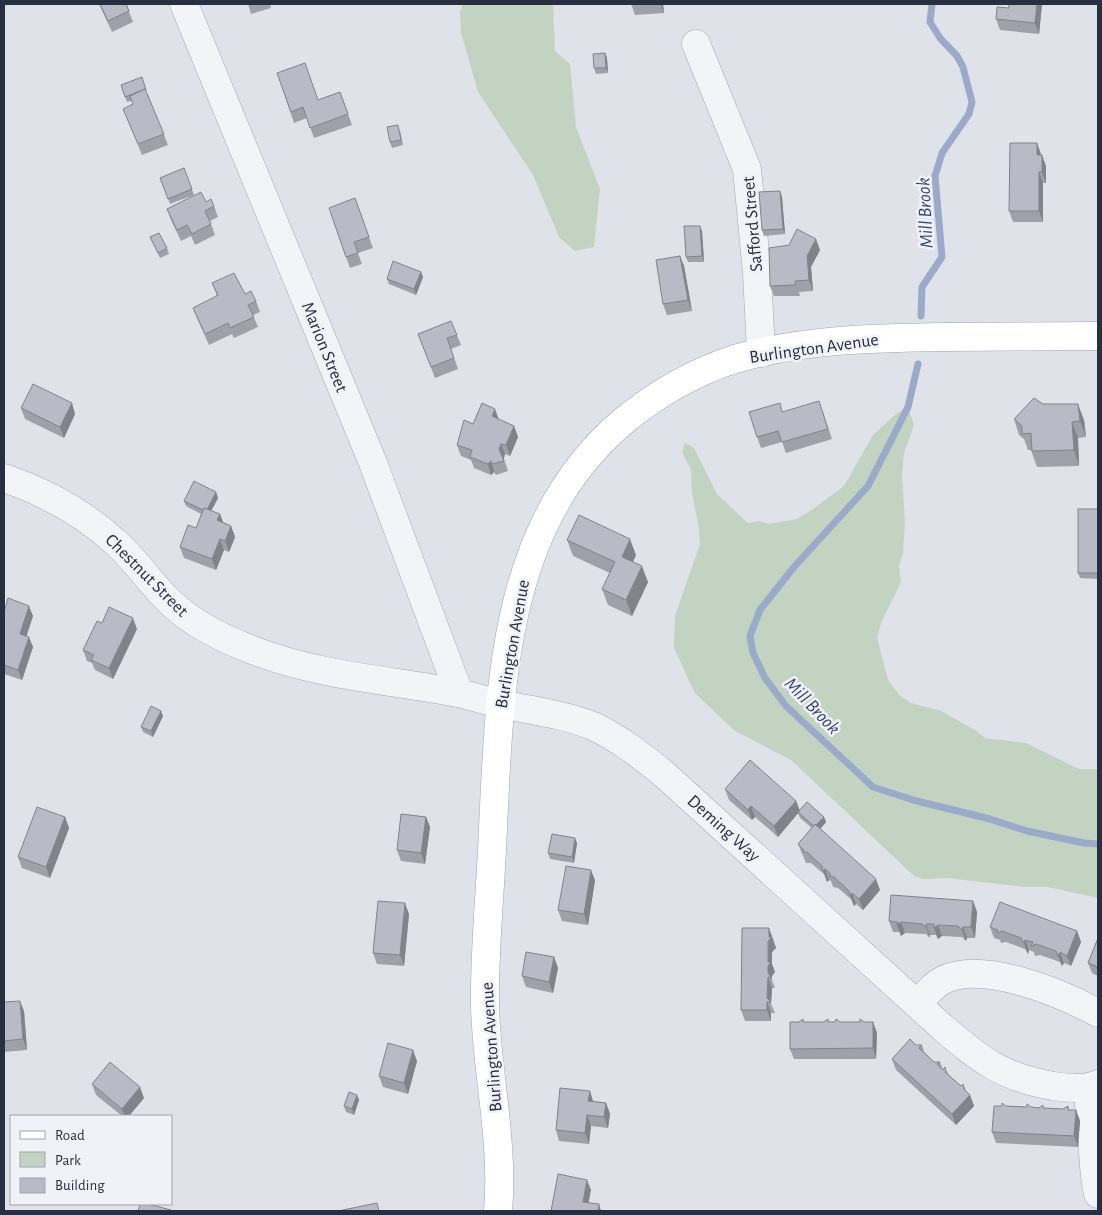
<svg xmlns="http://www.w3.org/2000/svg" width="1102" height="1215" font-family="'Alegreya Sans',sans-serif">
  <rect width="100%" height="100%" fill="#e0e2e9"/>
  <g fill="#c3d3c2">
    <polygon points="463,4 553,4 555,51 570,64 576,127 600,189 594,247 575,251 559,237 533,175 478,92 461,32 460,12"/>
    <polygon points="908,407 914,425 904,453 902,475 905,522 903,553 899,567 901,582 881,623 877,638 888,680 899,695 911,703 941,711 975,730 985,738 1026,743 1079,769 1098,769 1098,898 1048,887 1025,887 947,878 923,879 914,876 791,760 735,731 695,693 691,685 674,648 674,638 675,616 700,544 698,523 692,494 691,470 682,452 685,443 694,448 717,494 748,523 759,521 768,524 797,519 813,509 844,486 873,435 897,413"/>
  </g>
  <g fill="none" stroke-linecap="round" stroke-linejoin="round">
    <g stroke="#9caac9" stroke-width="7">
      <polyline points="921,316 922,287 942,257 935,176 942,153 969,114 972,102 963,67 957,56 940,38 930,22 932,4"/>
      <polyline points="918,364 908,407 868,486 794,567 760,610 750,636 753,653 765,678 786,706 873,787 913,800 990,819 1027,831 1084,843 1098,844"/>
    </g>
    <defs>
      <g id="minor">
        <polyline points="184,4 373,463 459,693"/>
        <polyline points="696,44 747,169 757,273 761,353"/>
        <path d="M 4,478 C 45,492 81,511 114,541 C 135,559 150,583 170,602 C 194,625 224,639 255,651 C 320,676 390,680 458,693 C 472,696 487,701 501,704 C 533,711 563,714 593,726 C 619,738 643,757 665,775 L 942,1027 C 981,1060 1001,1077 1053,1086 C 1068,1088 1084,1090 1098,1084"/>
        <path d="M 918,1004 C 925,996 933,985 943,980 C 983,960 1061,993 1098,1013"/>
        <path d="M 1086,1088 C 1095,1123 1090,1159 1098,1194"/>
      </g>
      <path id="major" d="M 498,1211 C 504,1142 487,1075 485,1007 C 484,947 491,887 493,828 C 500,682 503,520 626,419 C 658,393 695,372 735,359 C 803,339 876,338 946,337 C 997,337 1047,336 1098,336"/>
    </defs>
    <use href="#minor" stroke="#a5a8b3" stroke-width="29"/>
    <use href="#major" stroke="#a0a5b5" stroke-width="29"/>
    <use href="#minor" stroke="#f3f4f7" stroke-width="28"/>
    <use href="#major" stroke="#fff" stroke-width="28"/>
  </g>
  <g fill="#9ea1aa">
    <polygon points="99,4 126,4 133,22 112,32"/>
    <polygon points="248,4 270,4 271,8 251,14"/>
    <polygon points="631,4 663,4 664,13 635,15"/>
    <polygon points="1009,4 1042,4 1039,34 1000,30 996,19 1009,8"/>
    <polygon points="605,53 607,58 608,73 596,74 594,68"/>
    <polygon points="277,73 318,100 340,92 352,125 314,138 307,118 294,123"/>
    <polygon points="121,85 148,95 168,145 142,155 123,109 133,104 132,101 127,102"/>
    <polygon points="400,130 403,145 392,148 390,142"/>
    <polygon points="1041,155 1046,166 1046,183 1043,183 1043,222 1013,222 1009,211"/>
    <polygon points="184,168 194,195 170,204 160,178"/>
    <polygon points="780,191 782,197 785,234 764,236 762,230"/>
    <polygon points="355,198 373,248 358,253 362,264 350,268 329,208"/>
    <polygon points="206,202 214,206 218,217 210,221 215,235 195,245 191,236 181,241 171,220 167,209"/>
    <polygon points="700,226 702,231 704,262 688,262 686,257"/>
    <polygon points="150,237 167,248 169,254 160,258"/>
    <polygon points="820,250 811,267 813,291 799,292 800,296 774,296 770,286"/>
    <polygon points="680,256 684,266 692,311 667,315 663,304"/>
    <polygon points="421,272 423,277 416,295 389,284 387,279"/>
    <polygon points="212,283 245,294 256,301 260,312 253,315 258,327 234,338 232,334 209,345 197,318 193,308 217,296"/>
    <polygon points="451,321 461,345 451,349 458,369 435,378 418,334"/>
    <polygon points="21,408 75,414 64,438 25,419"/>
    <polygon points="783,412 823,412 832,439 786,453 782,442 761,448 757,437"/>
    <polygon points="1014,419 1084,420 1086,437 1078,438 1079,466 1037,467 1031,450 1028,450 1024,439 1019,435"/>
    <polygon points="499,420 514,426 518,437 510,456 505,454 504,459 508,471 496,475 494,472 491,475 474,468 471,460 461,456 457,445 473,424"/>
    <polygon points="216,492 218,498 211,511 220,514 223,522 231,526 235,537 229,552 224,550 216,570 184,558 180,547 196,528 201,514 186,506 184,501"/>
    <polygon points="1098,509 1098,579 1080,578 1078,573"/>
    <polygon points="567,540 636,555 633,562 648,582 632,616 608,605 602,589 610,573 573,556"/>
    <polygon points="4,612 33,616 26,636 33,647 22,680 4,674"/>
    <polygon points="102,623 137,629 113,679 95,670 92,663 87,661 83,650"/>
    <polygon points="163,716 153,737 143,732 141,727"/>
    <polygon points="725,789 796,801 800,811 824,817 826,822 820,829 880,890 863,910 856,904 854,906 852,900 838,888 833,887 831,881 829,880 827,882 825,875 811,863 806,863 798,844 812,828 800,818 798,813 778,837 755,817 752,820 729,800"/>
    <polygon points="65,817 69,828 50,878 22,868 18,857"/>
    <polygon points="426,817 430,827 425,864 401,861 397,850"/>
    <polygon points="577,843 574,863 550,859 548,853"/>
    <polygon points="595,880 588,925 562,921 558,910"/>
    <polygon points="973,901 977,912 975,938 967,938 966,941 962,937 942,936 938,939 936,935 930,935 930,938 926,934 905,933 901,936 900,932 893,932 889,921"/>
    <polygon points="409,914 404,966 377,964 373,953"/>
    <polygon points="990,927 1077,931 1081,942 1071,966 1064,963 1062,966 1060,962 1040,955 1035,956 1034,952 1029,950 1028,954 1025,949 1006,942 1001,943 1000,940 994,938"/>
    <polygon points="769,928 776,948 772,952 772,964 775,972 772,976 772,980 775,988 772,988 771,1004 775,1013 771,1013 771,1021 745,1021 741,1010"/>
    <polygon points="1098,938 1098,976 1092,973 1088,963"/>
    <polygon points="554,957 558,968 553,993 526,987 522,976"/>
    <polygon points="4,1002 24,1011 27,1050 4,1052"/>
    <polygon points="803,1019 804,1022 824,1022 828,1019 829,1022 873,1022 877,1033 876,1059 794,1059 790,1049 799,1022"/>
    <polygon points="922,1045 924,1052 934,1062 940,1062 943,1070 945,1067 948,1074 961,1086 963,1084 966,1091 970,1095 974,1106 956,1125 896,1070 892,1059"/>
    <polygon points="417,1061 408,1094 383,1087 379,1076"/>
    <polygon points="92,1084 144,1098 129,1116 122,1116 96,1095"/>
    <polygon points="590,1091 593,1101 606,1103 610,1114 608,1128 591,1126 589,1144 559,1141 556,1130"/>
    <polygon points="357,1095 359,1100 354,1115 346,1112 344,1106"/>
    <polygon points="1006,1106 1063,1109 1068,1106 1069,1110 1076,1110 1080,1121 1078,1147 996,1143 992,1132"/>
  </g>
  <g fill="#81838b">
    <polygon points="660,4 663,4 664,13"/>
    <polygon points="1037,4 1042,4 1039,34 1035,23"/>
    <polygon points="605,53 607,58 608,73 606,68"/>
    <polygon points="1037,143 1041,154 1041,166 1037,155"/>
    <polygon points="1042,155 1046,166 1046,183 1042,172"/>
    <polygon points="1039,172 1043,183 1043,222 1039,211"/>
    <polygon points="780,191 782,197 785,234 783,229"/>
    <polygon points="700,226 702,231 704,262 702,256"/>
    <polygon points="816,239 820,250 811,267 813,291 809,280 807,256"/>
    <polygon points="680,256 684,266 692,311 688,300"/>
    <polygon points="421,272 423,277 416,295 414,289"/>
    <polygon points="72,403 75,414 64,438 60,427"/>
    <polygon points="1078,404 1084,420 1086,437 1080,421"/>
    <polygon points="495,409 499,420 492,416"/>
    <polygon points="1072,422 1078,438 1079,466 1074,450"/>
    <polygon points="514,426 518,437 510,456 506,445"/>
    <polygon points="501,444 505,454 503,460 499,449"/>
    <polygon points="491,461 494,472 491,475 488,464"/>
    <polygon points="216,492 218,498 208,517 206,512"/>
    <polygon points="220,514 224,525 217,520"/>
    <polygon points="231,526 235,537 229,552 225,541"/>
    <polygon points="220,539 224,550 216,570 212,559"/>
    <polygon points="630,539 636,555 628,573 622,557"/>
    <polygon points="642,566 648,582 632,616 626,600"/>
    <polygon points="29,606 33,616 24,644 20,634"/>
    <polygon points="133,618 137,629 113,679 109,668"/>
    <polygon points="29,637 33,647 22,680 18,670"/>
    <polygon points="161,711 163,716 153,737 151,731"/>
    <polygon points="796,801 800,811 778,837 774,826"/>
    <polygon points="751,806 755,817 752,820 748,810"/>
    <polygon points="65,817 69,828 50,878 46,867"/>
    <polygon points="426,817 430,827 425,864 421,853"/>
    <polygon points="824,817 826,822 817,833 815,827"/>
    <polygon points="575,838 577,843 574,863 572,857"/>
    <polygon points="825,869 829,880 827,882 823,871"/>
    <polygon points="591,870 595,880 588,925 584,914"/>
    <polygon points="876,879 880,890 863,910 859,899"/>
    <polygon points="852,893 856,904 854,906 850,896"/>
    <polygon points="973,901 977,912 975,938 971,927"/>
    <polygon points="405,903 409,914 404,966 400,955"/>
    <polygon points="901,922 905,933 901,936 897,925"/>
    <polygon points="926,924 930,935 930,938 926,927"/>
    <polygon points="938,925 942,936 938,939 934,928"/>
    <polygon points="963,927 967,938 966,941 962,930"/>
    <polygon points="769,928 776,948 772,952 772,964 775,972 772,976 772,980 768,973"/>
    <polygon points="1077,931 1081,942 1071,966 1067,956"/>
    <polygon points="1025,940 1029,950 1028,954 1024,943"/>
    <polygon points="1060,952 1064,963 1062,966 1058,956"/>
    <polygon points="554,957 558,968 553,993 549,982"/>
    <polygon points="768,977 772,988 771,1004 767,998"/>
    <polygon points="20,1001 24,1011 27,1050 23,1039"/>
    <polygon points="767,1002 771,1013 771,1021 767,1010"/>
    <polygon points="873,1022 877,1033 876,1059 873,1048"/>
    <polygon points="413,1050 417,1061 408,1094 404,1083"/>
    <polygon points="963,1084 967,1095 970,1095 974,1106 956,1125 952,1114 964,1089"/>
    <polygon points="140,1087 144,1098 129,1116 125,1116 122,1109"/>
    <polygon points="590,1091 593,1102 588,1101"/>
    <polygon points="357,1095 359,1100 354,1115 352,1109"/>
    <polygon points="606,1103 610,1114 608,1128 604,1117"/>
    <polygon points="1076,1110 1080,1121 1078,1147 1074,1136"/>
    <polygon points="587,1115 591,1126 589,1144 585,1133"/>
    <polygon points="587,1180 591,1190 587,1211 583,1202"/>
    <polygon points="599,1204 601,1211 598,1211"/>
  </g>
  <g fill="#b8bbc6" stroke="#81838b">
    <polygon points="100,4 126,4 129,11 108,21"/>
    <polygon points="1009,4 1037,4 1035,23 996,19 997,7 1009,8"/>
    <polygon points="605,53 606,68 594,68 593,54"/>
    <polygon points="305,63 318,100 340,92 348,114 310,128 303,107 291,112 277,73"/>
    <polygon points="142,77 146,90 145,89 125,97 121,85"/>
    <polygon points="145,89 164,134 138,144 123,109 133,104 130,96"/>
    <polygon points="398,125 401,140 390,142 387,127"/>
    <polygon points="1010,143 1037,143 1037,155 1042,155 1042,172 1039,172 1039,211 1009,211"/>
    <polygon points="184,168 192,189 168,199 160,178"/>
    <polygon points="780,191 783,229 762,230 759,192"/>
    <polygon points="201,192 206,202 211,199 214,206 205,211 211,224 192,234 187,225 177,230 167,209"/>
    <polygon points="355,198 369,237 354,242 358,253 346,257 329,208"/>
    <polygon points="684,226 700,226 702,256 686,257"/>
    <polygon points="797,229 816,239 807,256 809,280 795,281 796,285 770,286 769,248 789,245"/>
    <polygon points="159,233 167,248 158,253 150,237"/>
    <polygon points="680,256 688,300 663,304 656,260"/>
    <polygon points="393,261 421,272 414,289 387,279"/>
    <polygon points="234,273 245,294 251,291 256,301 248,305 254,317 230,328 228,323 205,334 193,308 218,295 212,283"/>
    <polygon points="451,321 457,335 447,338 454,358 431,367 418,334"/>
    <polygon points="33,384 72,403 60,427 21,408"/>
    <polygon points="1034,398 1043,404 1078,404 1080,421 1072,422 1074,450 1032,451 1031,433 1022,434 1022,426 1014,419"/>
    <polygon points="819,401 828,429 782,442 778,431 757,437 749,412 780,403 782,412"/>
    <polygon points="482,403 495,409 492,416 514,426 506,445 501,444 499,449 504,461 492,464 491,461 488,464 470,457 472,450 457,445 464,420 473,424"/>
    <polygon points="194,481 216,492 207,510 204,508 203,510 184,501"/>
    <polygon points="204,508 220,514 217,520 231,526 225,541 220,539 212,559 180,547 188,525 196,528"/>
    <rect x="1078" y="509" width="20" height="64"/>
    <polygon points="579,515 630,539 622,557 642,566 626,600 602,589 615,562 567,540"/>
    <polygon points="8,598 29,606 20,634 29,637 18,670 4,665 4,612"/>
    <polygon points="109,607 133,618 109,668 91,660 94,655 83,650 97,621 102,623"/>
    <polygon points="151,706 161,711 151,731 141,727"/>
    <polygon points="750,760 796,801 774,826 751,806 748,810 725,789"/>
    <polygon points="807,802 824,817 816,825 815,824 814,826 798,812"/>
    <polygon points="37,807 65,817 46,867 18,857"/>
    <polygon points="401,814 426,817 421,853 397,850"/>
    <polygon points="815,824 876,879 859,899 852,893 850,896 849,891 834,877 829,876 831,874 825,869 823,871 822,866 807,852 802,852 804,850 798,844"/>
    <polygon points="552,834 575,838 572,857 548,853"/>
    <polygon points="566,866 591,870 584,914 558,910"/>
    <polygon points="891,895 973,901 971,927 963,927 962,930 958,926 938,925 934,928 934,924 926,924 926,927 922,924 901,922 897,925 898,922 889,921"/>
    <polygon points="378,901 405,903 400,955 373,953"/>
    <polygon points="1000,902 1077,931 1067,956 1060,952 1058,956 1056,951 1036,944 1031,946 1033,942 1025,940 1024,943 1021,938 1002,931 997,933 998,930 990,927"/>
    <polygon points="742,928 769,928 769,937 772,937 768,941 768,962 771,962 768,966 768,973 771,977 768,977 767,998 771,1002 767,1002 767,1010 741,1010"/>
    <polygon points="1098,938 1098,970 1096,966 1088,963"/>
    <polygon points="526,952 554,957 549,982 522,976"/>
    <polygon points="20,1001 23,1039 4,1041 4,1002"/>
    <polygon points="803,1019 803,1022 824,1022 828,1019 828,1022 835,1022 836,1019 840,1022 860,1022 860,1019 864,1022 873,1022 873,1048 790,1049 790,1022 799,1022"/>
    <polygon points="910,1039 916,1045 922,1045 919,1048 934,1062 940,1062 937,1064 943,1070 945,1067 946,1073 961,1086 963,1084 964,1089 970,1095 952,1114 892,1059"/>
    <polygon points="388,1043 413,1050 404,1083 379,1076"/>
    <polygon points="110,1062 140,1087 122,1109 92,1084"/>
    <polygon points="560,1088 590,1091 588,1101 606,1103 604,1117 587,1115 585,1133 556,1130"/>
    <polygon points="349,1092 357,1095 352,1109 344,1106"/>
    <polygon points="1002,1103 1006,1106 1027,1107 1027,1104 1031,1107 1039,1108 1043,1105 1043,1108 1063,1109 1068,1106 1068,1110 1076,1110 1074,1136 992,1132 994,1106 1002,1106"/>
    <polygon points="558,1174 587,1180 583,1202 599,1204 598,1211 551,1211"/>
    <polygon points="377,1203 379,1211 338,1211"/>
    <polygon points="140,1204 148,1204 171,1210 171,1211 138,1211"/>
  </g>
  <g text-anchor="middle" stroke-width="5" stroke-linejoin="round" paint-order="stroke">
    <g font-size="18" fill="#292e40" stroke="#f0f2f7">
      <text transform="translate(752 224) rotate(-95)" y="6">Safford Street</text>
      <text transform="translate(325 347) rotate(68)" y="6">Marion Street</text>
      <text transform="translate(814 348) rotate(-8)" y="6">Burlington Avenue</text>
      <text transform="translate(147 575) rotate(45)" y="6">Chestnut Street</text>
      <text transform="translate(512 644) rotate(-80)" y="6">Burlington Avenue</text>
      <text transform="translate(724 828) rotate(42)" y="6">Deming Way</text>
      <text transform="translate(491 1047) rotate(-94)" y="6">Burlington Avenue</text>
    </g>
    <g font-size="19" font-style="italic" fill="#344574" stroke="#f0f2f7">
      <text transform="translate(924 213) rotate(-93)" y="7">Mill Brook</text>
      <text transform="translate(813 705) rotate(46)" y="7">Mill Brook</text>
    </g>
  </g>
  <rect width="1102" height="1215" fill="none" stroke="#292e40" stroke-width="10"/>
  <rect x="10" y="1115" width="162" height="90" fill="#f0f2f7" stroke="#a0a4ae"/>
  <rect x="20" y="1131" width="25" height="8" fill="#ffffff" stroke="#a0a4ae"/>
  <text x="55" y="1140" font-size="15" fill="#292e40">Road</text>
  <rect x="20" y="1152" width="25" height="15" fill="#c3d3c2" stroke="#a0a4ae"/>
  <text x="55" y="1165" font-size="15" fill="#292e40">Park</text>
  <rect x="20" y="1178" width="25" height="15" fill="#b8bbc6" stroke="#a0a4ae"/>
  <text x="55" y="1190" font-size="15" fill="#292e40">Building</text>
</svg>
